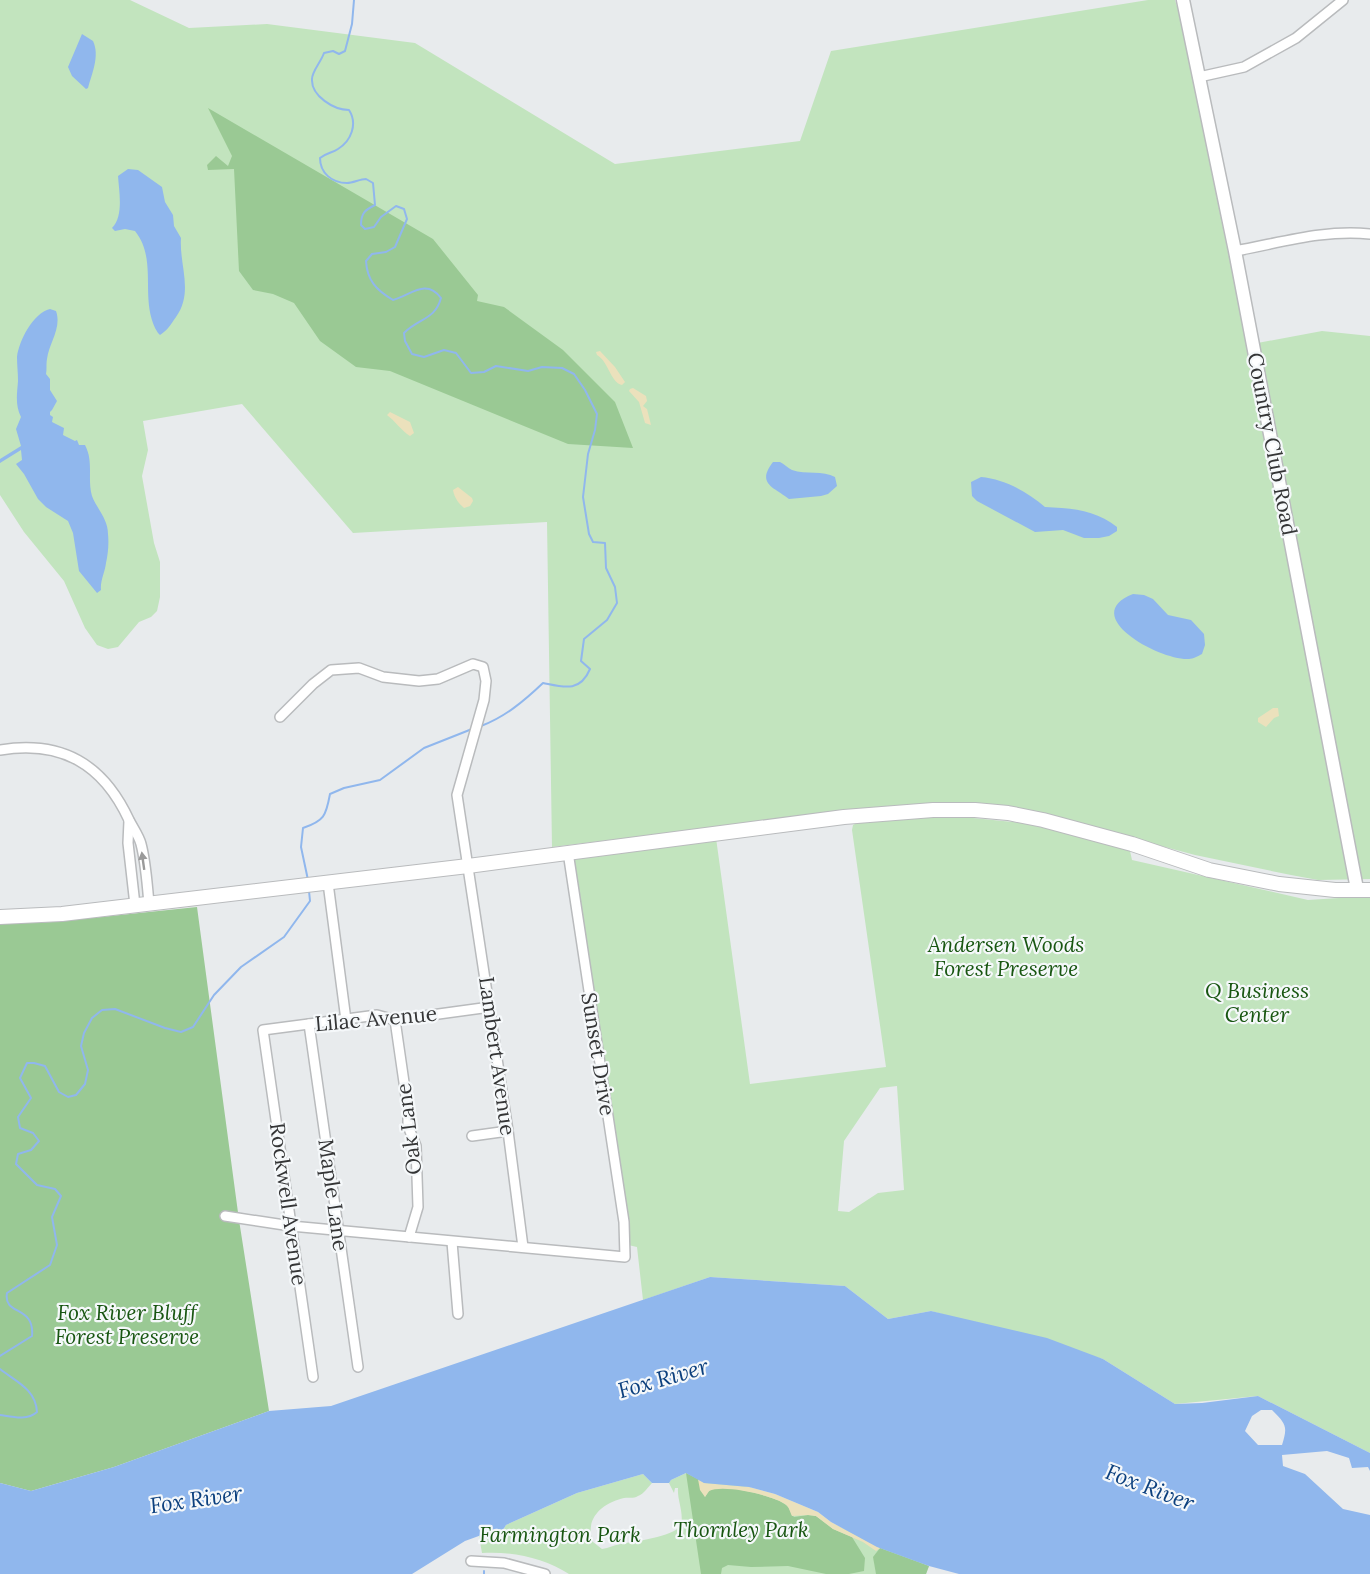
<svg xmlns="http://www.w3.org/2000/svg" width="1370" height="1574" font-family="Lora,serif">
  <rect width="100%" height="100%" fill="#e8ebed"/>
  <g fill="#c2e4be" fill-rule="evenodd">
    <polygon points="0,0 130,0 189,28 267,24 415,43 615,164 800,141 831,51 1148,0 1175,0 1179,13 1247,345 1322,331 1370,336 1370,879 1318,880 1291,875 1195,855 1064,820 951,804 864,809 552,847 547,522 353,533 242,404 143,421 148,450 142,476 154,543 160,562 160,597 157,611 151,617 139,622 118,647 108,649 97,645 85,628 64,581 24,532 0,495"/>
    <path d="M 953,816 L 1023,823 L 1065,833 L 1130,851 L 1132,860 L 1308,900 L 1370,896 L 1370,1453 L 1258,1396 L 1175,1404 L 1103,1359 L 931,1311 L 888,1319 L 845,1286 L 710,1277 L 643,1300 L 637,1247 L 628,1245 L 574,866 L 575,860 L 580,857 L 716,838 L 750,1084 L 886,1067 L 852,830 L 853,825 L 857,823 ZM 897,1086 L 904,1190 L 878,1193 L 849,1212 L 838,1211 L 844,1141 L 880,1088 Z"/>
    <path d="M 686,1473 L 749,1487 L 929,1566 L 926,1574 L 569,1574 C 544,1558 511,1551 482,1553 L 479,1536 L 498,1529 L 503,1530 L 506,1525 L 577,1493 L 643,1474 L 652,1483 C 648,1487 644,1494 638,1496 C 633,1499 629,1497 624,1498 C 602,1503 584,1519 593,1542 L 602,1549 C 609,1548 614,1545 621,1544 C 636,1541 671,1537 681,1526 C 684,1511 677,1500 678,1488 L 675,1488 L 674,1493 L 669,1483 L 671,1480 Z"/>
  </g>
  <g fill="#9ac994">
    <polygon points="208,108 433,239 478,295 477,301 504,307 563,350 615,402 633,448 568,444 390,371 356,367 320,341 294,303 273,294 253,290 239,271 234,169 208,170 207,165 216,156 228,166 232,156"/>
    <polygon points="197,907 239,1220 269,1411 114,1467 31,1491 0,1483 0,924 53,922"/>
    <path d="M 686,1473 L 698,1479 L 705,1497 C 708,1492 710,1489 716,1488 C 726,1485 779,1497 786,1505 C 790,1508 790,1513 794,1517 L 808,1515 L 816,1516 L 833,1529 L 852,1537 L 865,1558 L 864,1571 L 849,1574 L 826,1574 L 788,1566 L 751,1567 L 728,1565 L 722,1568 L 721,1574 L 701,1574 Z"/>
    <polygon points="880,1548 929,1566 926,1574 876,1574 873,1557"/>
  </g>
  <g fill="#ebe1bc">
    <path d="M 600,351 L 615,367 L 625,382 L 622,385 C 610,382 609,362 597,355 L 596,352 Z"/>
    <polygon points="633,388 646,396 647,401 643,406 647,409 651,425 645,423 639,402 629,391 630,389"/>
    <path d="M 390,412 L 410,422 L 414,433 L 410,436 C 402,431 395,421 387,415 Z"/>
    <path d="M 458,487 L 472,498 L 473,501 L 470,506 L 464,508 C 459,504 454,497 453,490 Z"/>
    <polygon points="1273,708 1278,708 1279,716 1274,718 1266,727 1258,722 1258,718"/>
    <path d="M 698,1479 L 704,1483 L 749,1487 L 775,1494 L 818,1512 L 831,1522 L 880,1548 L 876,1551 L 863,1542 L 833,1529 L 816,1516 L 808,1515 L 792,1516 C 790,1512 789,1506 785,1504 C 772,1495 723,1484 709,1491 L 705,1497 L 700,1490 Z"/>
  </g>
  <g fill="#90b7ed" fill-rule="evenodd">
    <path d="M 82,34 L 93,41 C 100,56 92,73 88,88 L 86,89 L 72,76 L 68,67 Z"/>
    <path d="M 128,169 L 138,170 L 162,187 L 165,202 L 173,215 L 174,226 L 181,238 C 179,265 194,292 176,317 C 171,324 168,330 160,335 L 158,333 C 138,301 159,261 135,231 L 125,229 L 115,231 L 112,228 C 124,216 119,191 118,176 Z"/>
    <path d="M 50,309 L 56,311 C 62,328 49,343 47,359 C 46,365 47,368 46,374 L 50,379 L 50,390 L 57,401 L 52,410 L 50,412 L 50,415 L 53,417 L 52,422 L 64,428 L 63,435 L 75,441 L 77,440 L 79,445 L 85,445 C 94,462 87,479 92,496 C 97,509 108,519 108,534 C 109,544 108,554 106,563 C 105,572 100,581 101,590 L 97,593 L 79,571 L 73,533 L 68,521 L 46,507 L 38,499 L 24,474 L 16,464 L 22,460 L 21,450 L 0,463 L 0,459 L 21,446 L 16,429 L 21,417 C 15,405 17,394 18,381 C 18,373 17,365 17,357 C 19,341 33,313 50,309 Z"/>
    <path d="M 773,462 L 780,462 C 784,464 788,468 792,470 C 806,475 823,470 835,477 L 837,486 L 828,494 L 821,496 L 789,499 C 774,487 756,484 773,462 Z"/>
    <path d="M 981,477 C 1005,479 1027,492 1045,507 C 1071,508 1096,510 1117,527 L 1117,531 L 1109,536 L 1099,538 L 1084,538 L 1063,530 L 1035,532 L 977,501 L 972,496 L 971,482 Z"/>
    <path d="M 1133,594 L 1144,595 L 1153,599 L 1168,615 L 1191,620 L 1204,634 L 1205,645 L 1202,654 C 1198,656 1193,659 1189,659 C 1161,661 1077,616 1133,594 Z"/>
    <path d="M 710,1277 L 845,1286 L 888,1319 L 931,1311 L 1047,1338 L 1103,1359 L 1175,1404 L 1202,1403 L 1258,1396 L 1370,1453 L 1370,1471 L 1368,1467 L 1352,1468 L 1349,1458 L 1327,1451 L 1282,1455 L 1283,1466 L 1305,1474 L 1343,1509 L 1370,1515 L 1370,1574 L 959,1574 L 929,1566 L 877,1547 L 831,1522 L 818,1512 L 775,1494 L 749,1487 L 704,1483 L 686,1473 L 671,1480 L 669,1483 L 652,1483 L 643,1474 L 577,1493 L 506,1525 L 503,1530 L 498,1529 L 465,1541 L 412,1574 L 0,1574 L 0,1483 L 31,1491 L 114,1467 L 269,1411 L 331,1406 ZM 1261,1410 L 1272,1410 C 1286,1424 1288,1426 1282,1445 L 1258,1445 L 1245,1431 L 1252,1416 Z"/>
  </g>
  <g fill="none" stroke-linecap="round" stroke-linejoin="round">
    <g stroke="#90b7ed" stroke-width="2">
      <path d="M 354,0 L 352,24 L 345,51 L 339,54 L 333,51 L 324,53 C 321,62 312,71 312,79 C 311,96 334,110 349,110 C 358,124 351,141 338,149 C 332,153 326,153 320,158 C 320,173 332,183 347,183 C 353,183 360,179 366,179 L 373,183 L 375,205 C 365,210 361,213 361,225 L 365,229 L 374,227 L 381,217 L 396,206 L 404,209 L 407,219 L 395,247 L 386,252 L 372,254 L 366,261 C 367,280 376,290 393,300 C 411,295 426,278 441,298 C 435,320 419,318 404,333 L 405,341 L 412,354 L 424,357 L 444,350 L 456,353 L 471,373 L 484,372 L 496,366 L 528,371 L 542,367 L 562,368 L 574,374 L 585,390 L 597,414 L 595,430 L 588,454 L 583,497 L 589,534 L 593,542 L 605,543 L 606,568 L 615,587 L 617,603 L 607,620 L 584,639 L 581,661 L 590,669 C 580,693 563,687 543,683 C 524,701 505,717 481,726"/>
      <path d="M 308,880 L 301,847 L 303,828 C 324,821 326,816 330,794 L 344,788 L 380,780 L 424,748 L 472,729"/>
      <path d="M 0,1356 L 32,1336 C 35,1305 3,1316 7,1293 L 50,1265 L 57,1245 L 52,1217 L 61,1196 L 55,1189 L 37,1185 L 16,1164 L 18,1154 L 31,1150 L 39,1141 L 33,1133 L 20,1128 L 18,1117 L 31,1098 L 20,1078 L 27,1063 L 34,1063 L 45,1066 L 59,1092 L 68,1097 L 76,1095 L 85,1084 L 88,1070 L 81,1046 L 84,1033 L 92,1018 L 102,1010 L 115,1009 L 165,1028 L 181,1032 L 193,1027 L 214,995 L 241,967 L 284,937 L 310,901 L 309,891"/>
      <path d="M 0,1369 C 15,1381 36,1389 37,1412 C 27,1421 13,1417 0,1415"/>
      <polyline points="484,1574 484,1571"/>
    </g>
    <defs>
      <g id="minor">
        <polyline points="1199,77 1244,67 1296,38 1343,0"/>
        <path d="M 1235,251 C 1280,243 1324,229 1370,234"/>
        <polyline points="280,717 313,684 331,670 359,668 383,677 419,681 438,679 473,664 483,667 486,681 484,700 457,795 508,1131 523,1247"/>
        <path d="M 0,750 C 62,740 103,764 129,820 C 133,828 139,836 141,844 C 146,863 147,884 149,903"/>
        <polyline points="129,821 128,843 135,905"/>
        <polyline points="328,883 346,1020"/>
        <polyline points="395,1020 408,1110 408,1126 416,1146 418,1207 409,1237"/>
        <polyline points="309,1024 358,1367"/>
        <polyline points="472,1136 508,1131"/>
        <polyline points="225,1216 291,1226 625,1257 624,1222 568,852"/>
        <polyline points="452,1242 458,1314"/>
        <polyline points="313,1377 263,1030 377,1015 395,1020 490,1007"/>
        <polyline points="471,1561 504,1563 545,1574"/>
      </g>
      <polyline id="tertiary" points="1183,0 1235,251 1357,889"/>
      <polyline id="secondary" points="0,917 62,914 468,866 844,817 933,810 975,810 1008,813 1043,820 1132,844 1209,870 1279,884 1335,890 1370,890"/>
    </defs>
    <use href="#minor" stroke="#b9bbbd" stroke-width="12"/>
    <use href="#tertiary" stroke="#b9bbbd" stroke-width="15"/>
    <use href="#secondary" stroke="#b9bbbd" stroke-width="16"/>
    <use href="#minor" stroke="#fff" stroke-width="9"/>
    <use href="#tertiary" stroke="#fff" stroke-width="12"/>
    <use href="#secondary" stroke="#fff" stroke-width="14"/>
  </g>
  <defs><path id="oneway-solid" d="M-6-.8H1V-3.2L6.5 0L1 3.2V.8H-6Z" transform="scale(1.5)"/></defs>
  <use fill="#9a9a9a" href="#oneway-solid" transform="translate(143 861) rotate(-98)"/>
  <g text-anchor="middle" stroke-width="4.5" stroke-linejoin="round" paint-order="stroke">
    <g font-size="21" fill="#343536" stroke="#f5f8fa">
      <text transform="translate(1272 444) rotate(79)" y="7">Country Club Road</text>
      <text transform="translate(376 1019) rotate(-5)" y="7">Lilac Avenue</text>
      <text transform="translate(598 1054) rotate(81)" y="7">Sunset Drive</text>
      <text transform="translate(497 1056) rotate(82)" y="7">Lambert Avenue</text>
      <text transform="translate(409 1129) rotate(-97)" y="7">Oak Lane</text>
      <text transform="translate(333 1195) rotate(82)" y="7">Maple Lane</text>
      <text transform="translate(288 1204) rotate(82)" y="7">Rockwell Avenue</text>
    </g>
    <g font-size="21" font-style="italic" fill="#185611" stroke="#f5f8fa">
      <text x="1006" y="952">Andersen Woods<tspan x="1006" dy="24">Forest Preserve</tspan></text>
      <text x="1257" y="998">Q Business<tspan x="1257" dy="24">Center</tspan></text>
      <text x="127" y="1320">Fox River Bluff<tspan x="127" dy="24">Forest Preserve</tspan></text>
      <text x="741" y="1537">Thornley Park</text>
      <text x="560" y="1542">Farmington Park</text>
    </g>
    <g font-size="22" font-style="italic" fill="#0c407e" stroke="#f5f8fa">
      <text transform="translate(663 1378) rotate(-16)" y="8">Fox River</text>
      <text transform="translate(1150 1487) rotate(21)" y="8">Fox River</text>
      <text transform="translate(196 1499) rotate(-8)" y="8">Fox River</text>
    </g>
  </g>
</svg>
